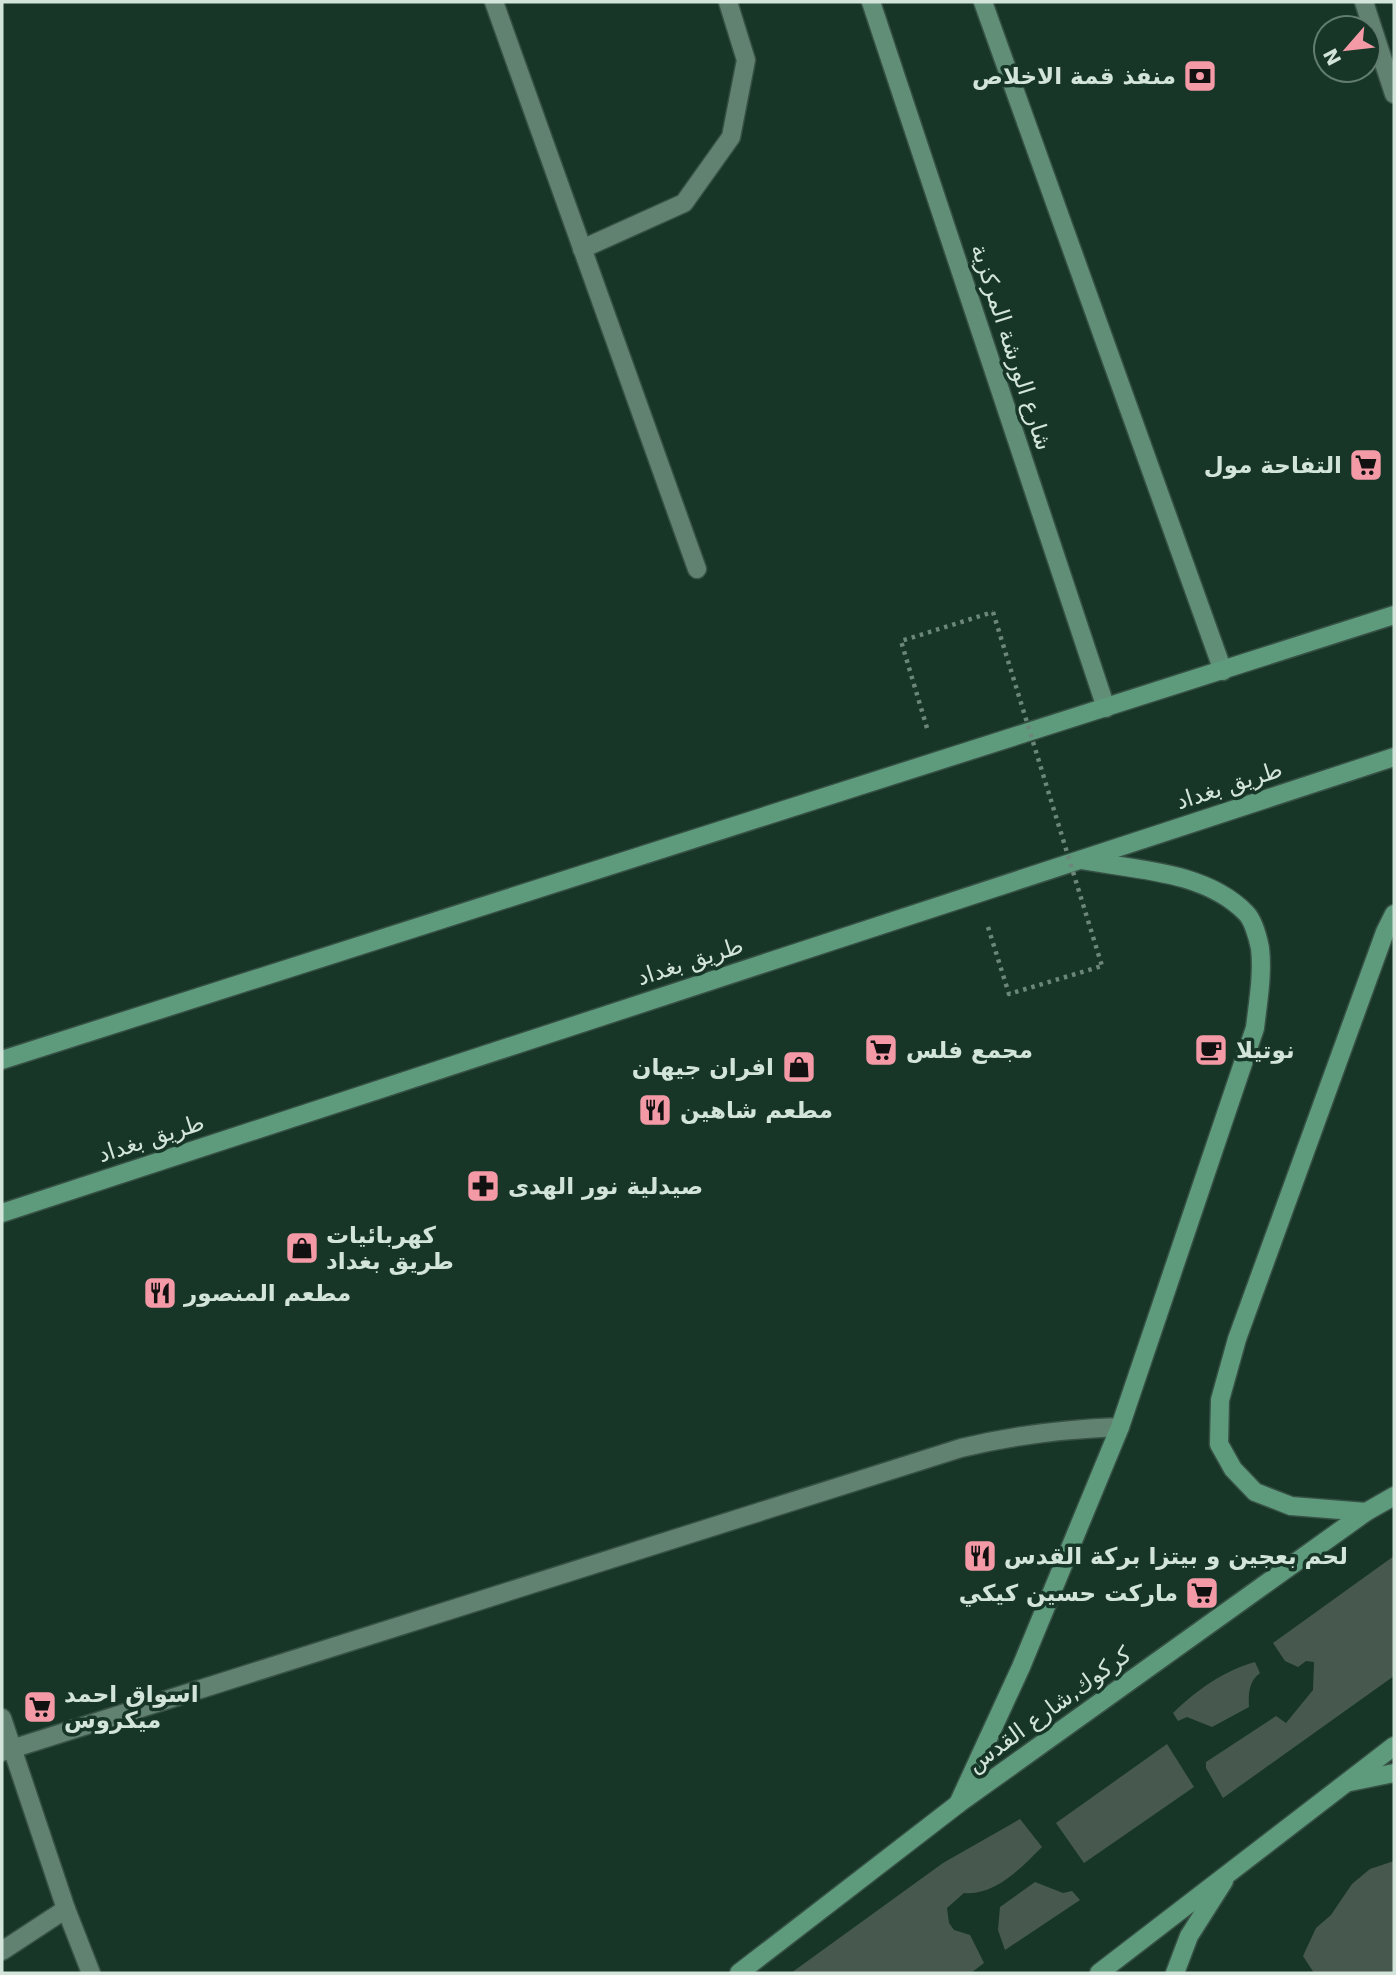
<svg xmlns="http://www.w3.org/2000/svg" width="1396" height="1975" font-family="'DejaVu Sans',Cairo,sans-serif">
  <rect width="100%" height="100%" fill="#173628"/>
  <g fill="#47594f">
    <polygon points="1394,1556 1394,1676 1223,1798 1206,1768 1206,1762 1276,1716 1286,1723 1313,1690 1314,1662 1306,1661 1298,1667 1285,1661 1273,1643"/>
    <path d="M 1255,1662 L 1260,1673 C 1249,1681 1248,1694 1249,1707 L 1212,1727 L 1187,1717 L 1178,1721 L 1173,1713 C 1197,1690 1223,1671 1255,1662 Z"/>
    <polygon points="1167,1744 1194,1787 1084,1863 1056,1823"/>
    <path d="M 1020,1819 L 1042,1847 C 1021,1868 995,1896 964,1893 L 947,1908 L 949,1923 L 954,1930 L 970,1935 L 984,1963 L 971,1973 L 791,1973 L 943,1863 Z"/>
    <polygon points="1394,1861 1394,1973 1314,1973 1303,1956 1316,1928 1331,1915 1352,1884 1370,1869"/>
    <polygon points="1035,1882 1063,1893 1072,1891 1080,1900 1005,1950 998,1930 1000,1907"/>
  </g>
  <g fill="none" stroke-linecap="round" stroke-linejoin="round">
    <defs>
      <g id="lane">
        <polyline points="494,2 697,569"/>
        <polyline points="582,249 684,203 731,137 746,60 728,2"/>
      </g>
      <g id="street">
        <polyline points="1364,2 1394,94"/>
        <polyline points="2,1718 66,1909 91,1973"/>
        <path d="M 2,1752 L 961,1448 C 1014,1435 1065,1429 1120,1427"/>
        <polyline points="2,1951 66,1909"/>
      </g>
      <g id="secondary">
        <polyline points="871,2 1106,708"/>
        <polyline points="983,2 1223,671"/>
      </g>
      <g id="primary">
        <polyline points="2,1060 1394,615"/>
        <polyline points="2,1213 1394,757"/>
        <polyline points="1366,1512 1291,1506 1255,1492 1233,1469 1219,1444 1220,1400 1237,1339 1385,932 1394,914"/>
        <polyline points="1350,1782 1394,1773"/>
        <path d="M 958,1804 L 1021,1667 L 1120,1427 L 1255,1028 C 1258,1002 1263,974 1260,948 C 1258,938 1253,920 1246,913 C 1205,871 1136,870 1081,860"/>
        <polyline points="739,1973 958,1804 1366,1512 1394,1496"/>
        <polyline points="1099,1973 1394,1746"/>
        <polyline points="1175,1973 1189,1936 1224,1881"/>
      </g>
    </defs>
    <use href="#lane" stroke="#375145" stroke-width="21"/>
    <use href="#street" stroke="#375145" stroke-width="21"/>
    <use href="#secondary" stroke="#375145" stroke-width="21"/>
    <use href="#primary" stroke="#375145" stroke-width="21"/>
    <g stroke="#6d867a" stroke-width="4.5" stroke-dasharray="3.5 5" stroke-linecap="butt">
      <polyline points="927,728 901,641 993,612"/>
      <polyline points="988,927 1009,994 1102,966"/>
    </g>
    <use href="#lane" stroke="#628271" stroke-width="18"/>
    <use href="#street" stroke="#628271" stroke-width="18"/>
    <use href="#secondary" stroke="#608e77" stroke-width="18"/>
    <use href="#primary" stroke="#5e9b7d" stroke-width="18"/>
    <polyline stroke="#6d867a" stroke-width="4.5" stroke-dasharray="3.5 5" stroke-linecap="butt" points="993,612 1102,966"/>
  </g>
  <defs>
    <symbol id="bank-square" viewBox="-11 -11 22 22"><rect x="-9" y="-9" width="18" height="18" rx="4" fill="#f49aa6" stroke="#173628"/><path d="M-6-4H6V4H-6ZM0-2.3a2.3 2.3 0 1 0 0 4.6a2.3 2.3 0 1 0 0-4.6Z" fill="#111"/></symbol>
    <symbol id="supermarket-square" viewBox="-11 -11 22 22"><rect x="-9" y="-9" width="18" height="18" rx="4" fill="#f49aa6" stroke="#173628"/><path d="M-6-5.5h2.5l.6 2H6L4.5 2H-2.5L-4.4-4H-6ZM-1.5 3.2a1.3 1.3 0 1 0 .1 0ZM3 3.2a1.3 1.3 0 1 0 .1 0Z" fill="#111"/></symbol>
    <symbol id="cafe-square" viewBox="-11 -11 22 22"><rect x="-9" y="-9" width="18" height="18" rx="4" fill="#f49aa6" stroke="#173628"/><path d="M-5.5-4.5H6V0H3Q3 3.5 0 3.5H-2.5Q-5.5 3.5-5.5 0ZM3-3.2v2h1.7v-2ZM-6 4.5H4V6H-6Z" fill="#111"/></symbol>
    <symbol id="shop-square" viewBox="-11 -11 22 22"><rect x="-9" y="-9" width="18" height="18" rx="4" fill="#f49aa6" stroke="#173628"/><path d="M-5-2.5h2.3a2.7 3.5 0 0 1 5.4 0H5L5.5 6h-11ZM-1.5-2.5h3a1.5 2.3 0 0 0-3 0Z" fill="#111"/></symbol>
    <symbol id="restaurant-square" viewBox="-11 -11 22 22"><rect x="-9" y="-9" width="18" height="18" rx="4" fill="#f49aa6" stroke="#173628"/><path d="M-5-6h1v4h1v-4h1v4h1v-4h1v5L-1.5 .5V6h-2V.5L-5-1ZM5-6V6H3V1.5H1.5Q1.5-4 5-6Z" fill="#111"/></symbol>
    <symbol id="pharmacy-square" viewBox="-11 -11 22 22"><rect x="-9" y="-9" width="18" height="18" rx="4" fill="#f49aa6" stroke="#173628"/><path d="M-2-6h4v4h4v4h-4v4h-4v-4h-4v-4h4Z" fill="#111"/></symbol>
  </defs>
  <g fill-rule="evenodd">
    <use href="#bank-square" x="1181" y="57" width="38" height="38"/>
    <use href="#supermarket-square" x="1347" y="446" width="38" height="38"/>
    <use href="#supermarket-square" x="862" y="1031" width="38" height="38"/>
    <use href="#cafe-square" x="1192" y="1031" width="38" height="38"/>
    <use href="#shop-square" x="780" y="1048" width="38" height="38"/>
    <use href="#restaurant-square" x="636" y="1091" width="38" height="38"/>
    <use href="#pharmacy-square" x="464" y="1167" width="38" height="38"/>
    <use href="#shop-square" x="283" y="1229" width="38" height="38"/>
    <use href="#restaurant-square" x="141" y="1274" width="38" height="38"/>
    <use href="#restaurant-square" x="961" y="1537" width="38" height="38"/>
    <use href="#supermarket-square" x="1183" y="1574" width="38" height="38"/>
    <use href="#supermarket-square" x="21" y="1688" width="38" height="38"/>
  </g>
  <g text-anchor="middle" stroke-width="7" stroke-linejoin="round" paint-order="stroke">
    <g font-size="23" font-weight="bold" fill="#d3e5db" stroke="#173628" text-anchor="start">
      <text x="1176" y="84" text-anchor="end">منفذ قمة الاخلاص</text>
      <text x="1342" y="473" text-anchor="end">التفاحة مول</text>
      <text x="906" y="1058">مجمع فلس</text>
      <text x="1236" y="1058">نوتيلا</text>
      <text x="774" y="1075" text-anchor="end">افران جيهان</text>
      <text x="680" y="1118">مطعم شاهين</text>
      <text x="508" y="1194">صيدلية نور الهدى</text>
      <text x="326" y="1243">كهربائيات<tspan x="326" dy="26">طريق بغداد</tspan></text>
      <text x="184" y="1301">مطعم المنصور</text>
      <text x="1004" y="1564">لحم بعجين و بيتزا بركة القدس</text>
      <text x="1178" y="1601" text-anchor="end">ماركت حسين كيكي</text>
      <text x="64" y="1702">اسواق احمد<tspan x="64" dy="26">ميكروس</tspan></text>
    </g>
    <g font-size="23" fill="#d3e5db" stroke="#173628">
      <text transform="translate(1012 347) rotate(72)" y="8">شارع الورشة المركزية</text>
      <text transform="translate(1229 785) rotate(-18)" y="8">طريق بغداد</text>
      <text transform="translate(690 961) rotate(-18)" y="8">طريق بغداد</text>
      <text transform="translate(151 1138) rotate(-18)" y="8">طريق بغداد</text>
      <text transform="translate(1049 1709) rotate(-36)" y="8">كركوك,شارع القدس</text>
    </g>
  </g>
  <rect width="1396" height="1975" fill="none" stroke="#d3e5db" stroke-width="7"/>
  <g transform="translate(1347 49) rotate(242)"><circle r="33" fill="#173628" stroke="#627c70" stroke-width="2"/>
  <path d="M0-5L12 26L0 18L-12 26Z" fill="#f49aa6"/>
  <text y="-10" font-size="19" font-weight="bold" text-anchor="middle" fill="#d3e5db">N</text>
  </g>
</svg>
